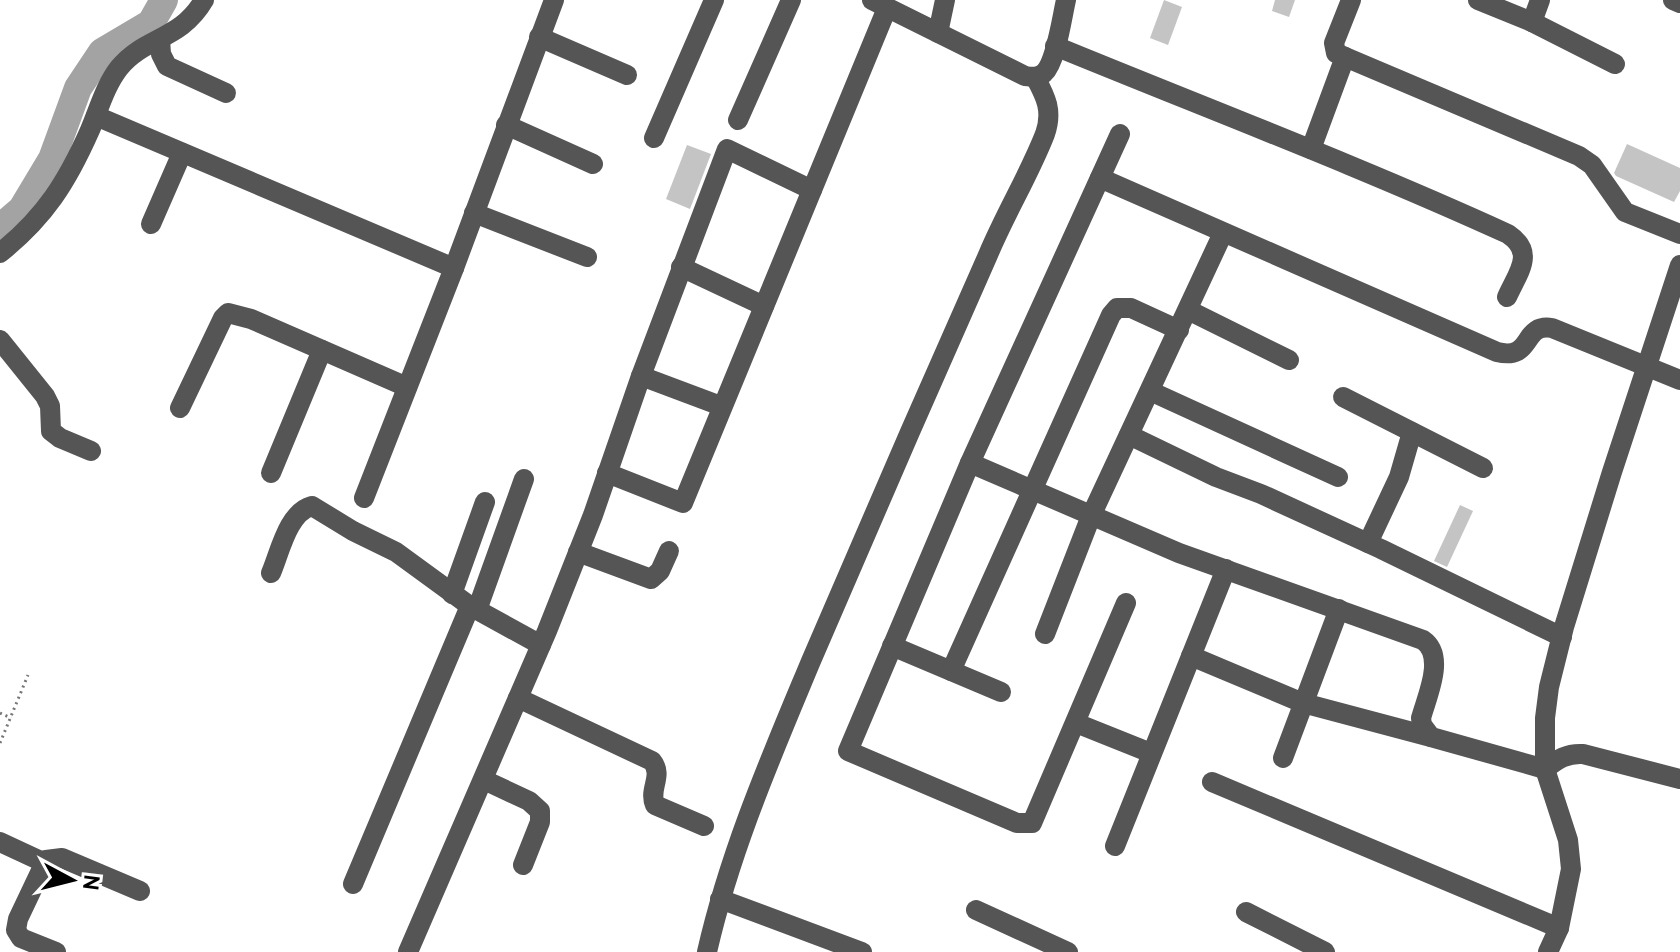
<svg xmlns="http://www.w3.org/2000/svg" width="1680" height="952" font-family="Overpass,sans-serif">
  <rect width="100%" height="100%" fill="#fff"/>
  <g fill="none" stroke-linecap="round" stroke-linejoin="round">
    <polyline stroke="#a3a3a3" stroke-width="28" points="0,228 22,209 52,159 78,88 102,52 151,23 164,0"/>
  </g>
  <g fill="#c4c4c4">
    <polygon points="1164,0 1182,7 1168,45 1150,38"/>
    <polygon points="1275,0 1295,0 1289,17 1272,11"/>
    <polygon points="1627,144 1680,168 1680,191 1674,202 1616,176 1614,173"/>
    <polygon points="687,145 711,154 690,209 666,199"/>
    <polygon points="1460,505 1473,511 1447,567 1434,561"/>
  </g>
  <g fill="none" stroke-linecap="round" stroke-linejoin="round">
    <g stroke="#777" stroke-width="3" stroke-dasharray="2 4" stroke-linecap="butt">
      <polyline points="0,713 11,718"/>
      <polyline points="0,743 28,675"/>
    </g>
    <g stroke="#555" stroke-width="20">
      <path d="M 872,0 L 1025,76 C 1032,77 1038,78 1044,73 C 1056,62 1062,17 1066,0"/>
      <polyline points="1478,0 1532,22 1615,64"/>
      <polyline points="1673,0 1680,3"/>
      <polyline points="1532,22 1540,0"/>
      <polyline points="938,33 945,0"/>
      <polyline points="539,37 627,75"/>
      <polyline points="160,39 161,54 167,66 226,93"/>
      <path d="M 1055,46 C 1206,108 1359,166 1508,234 C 1536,253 1518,272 1507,297"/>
      <polyline points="1345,57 1579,156 1592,165 1625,212 1680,234"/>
      <polyline points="96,116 454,268"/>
      <polyline points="738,120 791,0"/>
      <polyline points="506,125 593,164"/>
      <polyline points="1120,134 970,463 848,751 1017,823 1032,823 1126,603"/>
      <polyline points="654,138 714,0"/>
      <polyline points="1311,149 1345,57 1336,53 1334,43 1351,0"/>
      <path d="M 1100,178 L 1497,352 C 1534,361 1521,323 1552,328 L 1680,380"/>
      <polyline points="474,213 587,257"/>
      <polyline points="151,224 182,153"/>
      <path d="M 0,253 C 45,217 67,182 90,130 C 99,109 105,86 119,68 C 145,36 180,41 204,0"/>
      <polyline points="681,267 764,306"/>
      <polyline points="1188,310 1289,360"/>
      <polyline points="0,340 45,396 50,406 51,431 60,438 91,451"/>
      <polyline points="641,376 721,406"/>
      <polyline points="1150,391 1338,477"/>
      <polyline points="1343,397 1483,468"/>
      <polyline points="180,408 223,318 228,313 251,319 407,387"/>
      <polyline points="1129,435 1216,477 1261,494 1381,549 1562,637"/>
      <path d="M 970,463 L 1179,553 L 1423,640 C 1446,656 1427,696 1421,718 L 1422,725 L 1431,737 L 1545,769 C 1558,759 1567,753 1583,754 L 1680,779"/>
      <polyline points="271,473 322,350"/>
      <polyline points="607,473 683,503 887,8"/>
      <polyline points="364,498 454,268 554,0"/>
      <polyline points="1368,543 1399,477 1412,432"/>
      <polyline points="578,552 651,579 660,571 669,551"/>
      <path d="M 271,573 C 280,552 288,512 312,506 L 353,531 L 396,552 L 470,606 L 541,645"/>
      <polyline points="452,594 485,502"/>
      <polyline points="477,610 524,479"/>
      <polyline points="1045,634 1091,516 1223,233"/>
      <polyline points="892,646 1001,692"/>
      <polyline points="1191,656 1303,703 1431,737"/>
      <polyline points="951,671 1111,315 1117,308 1131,308 1179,330"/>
      <path d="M 518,698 L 652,761 C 664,776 648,789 655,805 L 704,826"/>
      <polyline points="1076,723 1151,753"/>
      <polyline points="1283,758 1339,609"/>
      <polyline points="484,780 529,801 540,811 540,822 523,865"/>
      <polyline points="1212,782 1559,928"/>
      <polyline points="0,842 43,862"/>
      <polyline points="1115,846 1226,569"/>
      <polyline points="353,884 470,606"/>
      <polyline points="720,899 862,952"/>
      <polyline points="976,910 1068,952"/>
      <polyline points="1246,912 1325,952"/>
      <polyline points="56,952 21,938 16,930 18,919 46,860 62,858 140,891"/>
      <polyline points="408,952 547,631 593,515 641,376 727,149 812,190"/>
      <path d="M 707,952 C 730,851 771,757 811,661 C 869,525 928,390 988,255 C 1005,214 1029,175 1045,134 C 1053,111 1046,97 1035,77"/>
      <polyline points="1548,952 1559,928 1571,869 1568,840 1545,769 1545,718 1549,687 1564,627 1612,472 1680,265"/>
    </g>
  </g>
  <g transform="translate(72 880) rotate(97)" stroke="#ffffff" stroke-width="6" paint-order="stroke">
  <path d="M0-6L14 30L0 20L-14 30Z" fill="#000000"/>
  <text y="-12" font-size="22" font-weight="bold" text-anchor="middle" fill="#000000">N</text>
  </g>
</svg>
